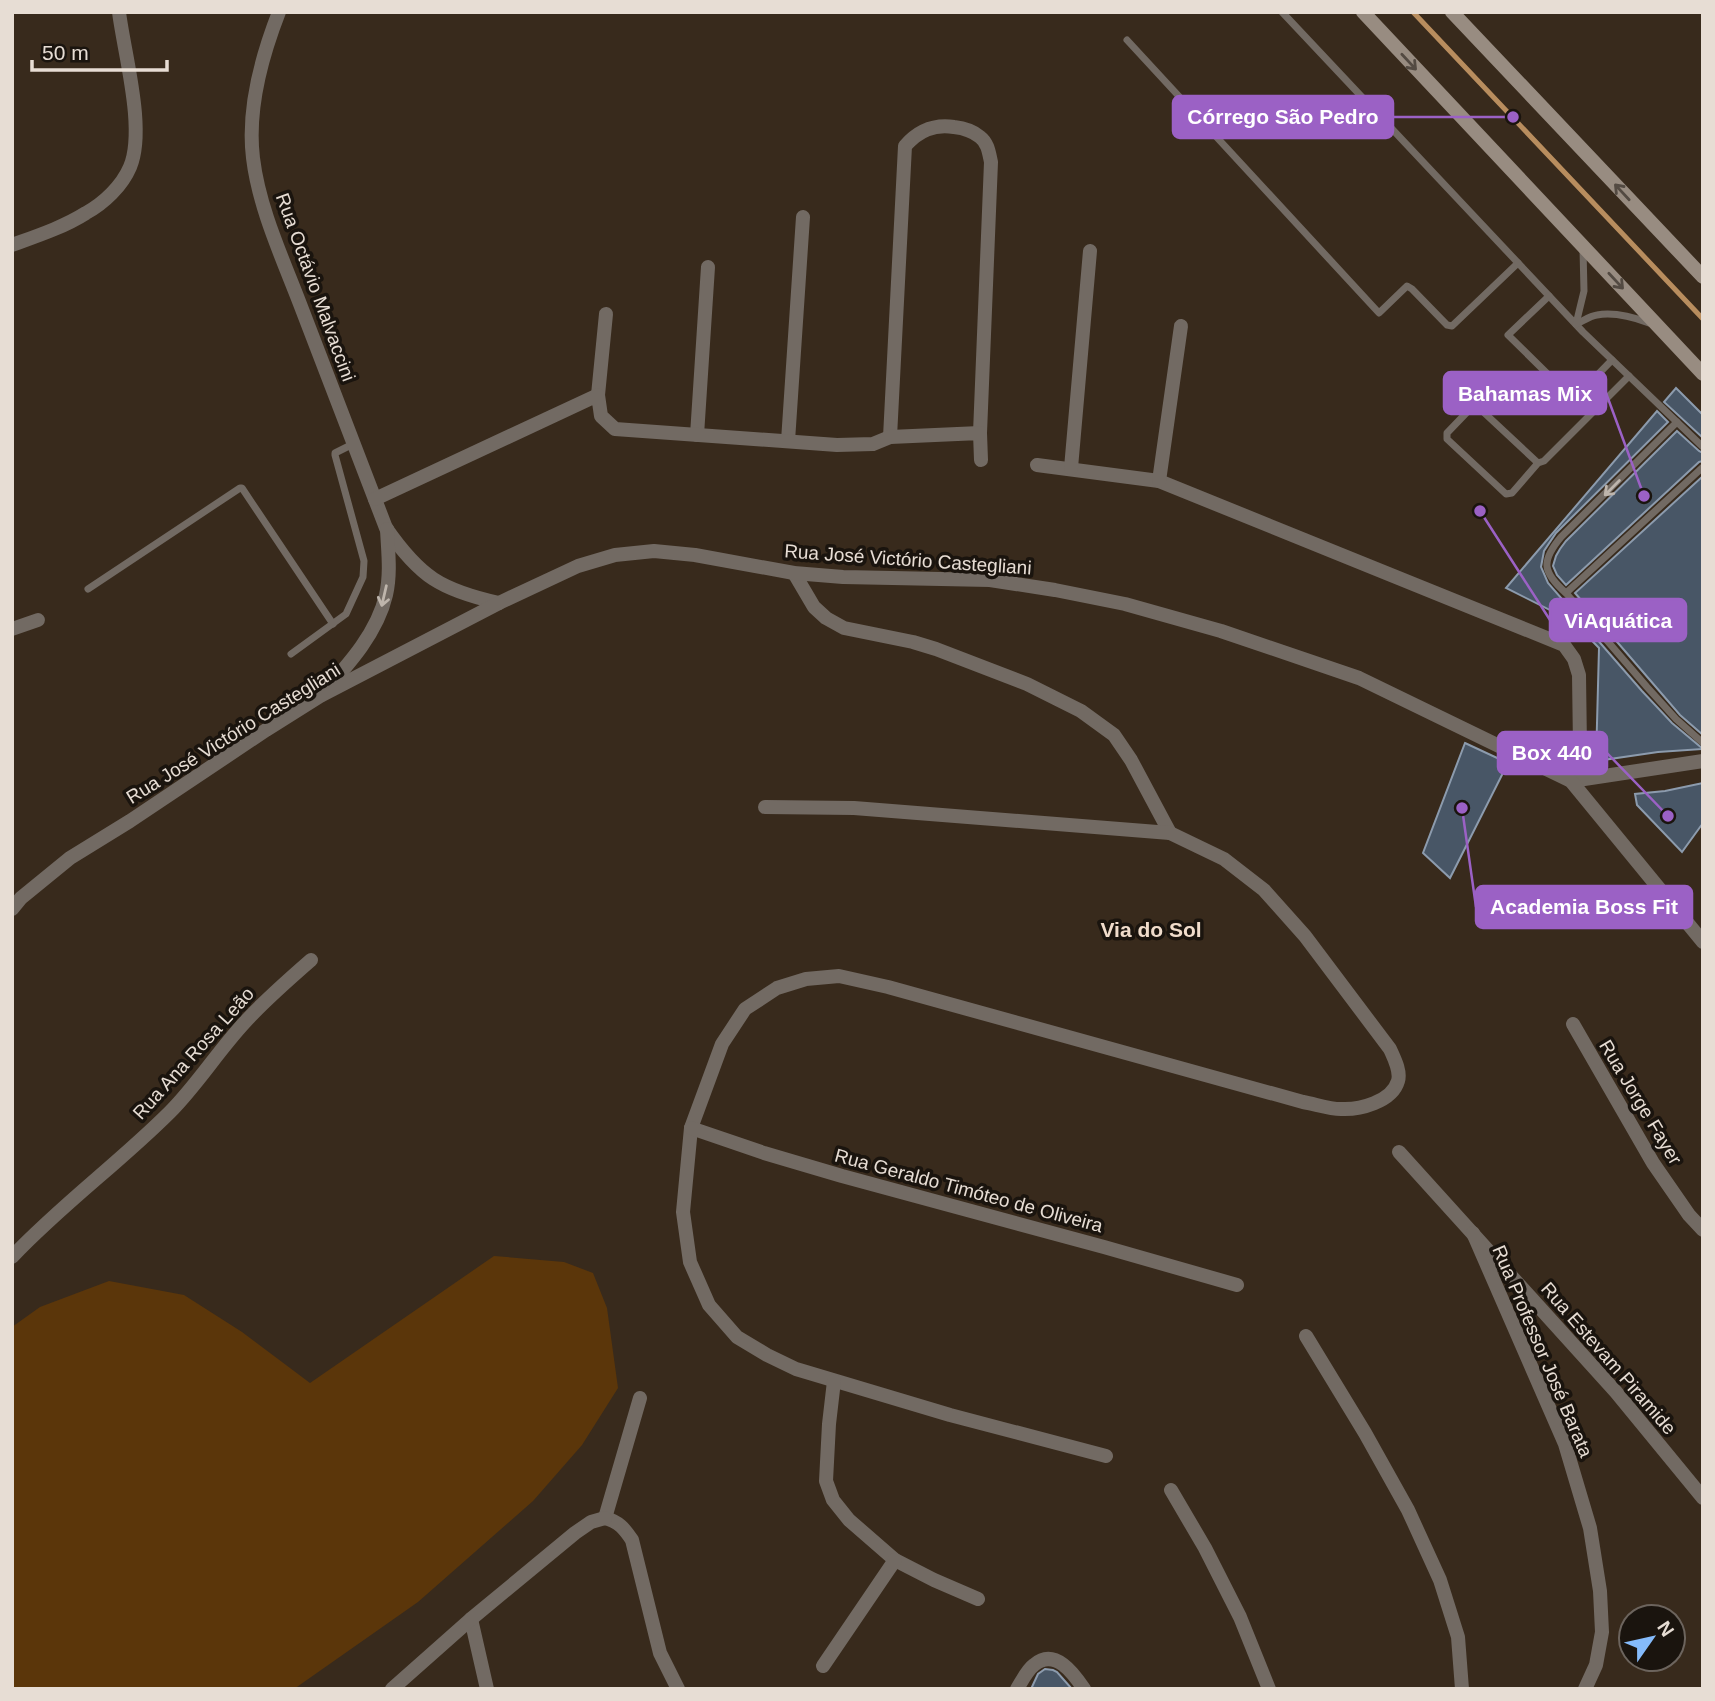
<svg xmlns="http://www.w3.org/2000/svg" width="1715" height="1701" font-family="Helvetica,sans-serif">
  <rect width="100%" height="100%" fill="#382a1c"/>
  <polygon fill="#5b360a" points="494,1256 564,1262 593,1273 607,1308 618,1388 582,1445 533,1501 418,1602 294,1689 12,1689 12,1327 40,1307 109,1281 184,1295 242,1332 310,1383"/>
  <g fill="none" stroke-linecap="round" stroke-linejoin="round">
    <polyline stroke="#b88d5e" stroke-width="5" points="1413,12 1703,319"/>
  </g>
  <g fill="#485666" stroke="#8c9bad" stroke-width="2">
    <polygon points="1676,388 1703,415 1703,438 1664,402"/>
    <polygon points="1657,411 1668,422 1556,533 1544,551 1541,567 1548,583 1642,691 1672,723 1703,749 1658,752 1596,761 1599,648 1574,622 1506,588"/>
    <polygon points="1677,431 1699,451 1703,453 1703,461 1699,462 1566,585 1557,575 1553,566 1556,556 1560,549 1566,541"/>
    <polygon points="1703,476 1703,735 1680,715 1575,593"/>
    <polygon points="1465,743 1508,763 1450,878 1423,853"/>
    <polygon points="1703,783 1703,823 1682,852 1637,805 1635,794 1665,791"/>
    <polygon points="1045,1669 1053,1670 1057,1672 1072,1689 1031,1689 1038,1674"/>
  </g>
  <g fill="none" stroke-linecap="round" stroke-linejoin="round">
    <g stroke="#726a63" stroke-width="7">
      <polyline points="1282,12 1583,332 1703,447"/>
      <polyline points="1127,40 1379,313 1407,286 1412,289 1447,325 1452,326 1518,263"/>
      <polyline points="1549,296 1508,335 1571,397 1575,398 1612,360"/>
      <path d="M 1576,324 C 1583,321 1590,316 1597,315 C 1614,312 1633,317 1649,323"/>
      <polyline points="1576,324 1584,291 1583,249"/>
      <path d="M 1677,422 L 1561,537 C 1541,561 1542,572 1566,593 L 1647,687 L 1676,719 L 1703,743"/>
      <polyline points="1538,463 1478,407 1472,407 1447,433 1447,439 1506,494 1512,493 1538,463 1544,461 1629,376"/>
      <polyline points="88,589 240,488 242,488 333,624"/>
      <polyline points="1566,593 1703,467"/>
      <polyline points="291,654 346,614 363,577 364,561 335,455 335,453 353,444"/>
    </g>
    <g stroke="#726a63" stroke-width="14">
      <path d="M 279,12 C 261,58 247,109 253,158 C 259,208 282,257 300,304 C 329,379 357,454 386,528 C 420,577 441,590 499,603"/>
      <path d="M 12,245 C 37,236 64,227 86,213 C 104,203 122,186 130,167 C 146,129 124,53 119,12"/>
      <polyline points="598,395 606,314"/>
      <polyline points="697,435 708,267"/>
      <path d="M 890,437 L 905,146 C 919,130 934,124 954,127 C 963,128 973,131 980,137 C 988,143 989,153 991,162 L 980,433"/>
      <polyline points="788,441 803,217"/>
      <polyline points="1037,465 1159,481 1564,645 1574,659 1579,675 1580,747 1571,781 1703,761"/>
      <polyline points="1071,468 1090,251"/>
      <polyline points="1159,481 1181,326"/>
      <polyline points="375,499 598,395 601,416 615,429 837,445 873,444 890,437 980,433 981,460"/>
      <polyline points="794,573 814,607 826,618 844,628 913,642 936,649 1027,684 1081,711 1114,735 1131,760 1170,833"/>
      <polyline points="12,629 38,620"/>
      <path d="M 321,695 C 347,666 377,634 386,595 C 391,573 388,551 387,529"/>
      <path d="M 765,807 L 854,808 L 1170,833 L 1224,859 L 1264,890 L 1305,936 L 1390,1049 C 1394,1058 1401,1071 1398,1081 C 1392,1102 1359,1110 1341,1109 C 1329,1109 1315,1104 1303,1102 L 888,987 L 839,976 L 806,979 L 777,988 L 745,1009 L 722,1044 L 691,1128 L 683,1212 L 690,1262 L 709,1305 L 737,1337 L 767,1355 L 796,1369 L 950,1415 L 1106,1456"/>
      <polyline points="1573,1024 1653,1163 1689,1215 1703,1230"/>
      <polyline points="691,1128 764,1153 842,1176 1104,1247 1237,1285"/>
      <polyline points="1399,1152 1616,1392 1703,1498"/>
      <polyline points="1473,1233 1565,1444 1590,1528 1600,1591 1602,1632 1596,1665 1585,1689"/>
      <path d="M 12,1257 C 61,1205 119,1163 170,1112 C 197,1085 218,1051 245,1022 C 265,1000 288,980 311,960"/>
      <polyline points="1306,1336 1365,1433 1408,1510 1440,1580 1458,1637 1462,1689"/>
      <polyline points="834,1381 829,1424 826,1481 833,1500 849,1520 895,1560 934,1580 978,1599"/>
      <polyline points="1171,1490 1205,1548 1240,1617 1269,1689"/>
      <path d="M 605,1518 C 619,1522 624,1528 632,1540 L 660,1653 L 678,1689"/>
      <polyline points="605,1518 640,1398"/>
      <polyline points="471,1619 487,1689"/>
      <polyline points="823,1666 895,1560"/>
      <polyline points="392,1689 471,1619 575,1533 591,1522 605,1518"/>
      <path d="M 1017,1689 C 1022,1681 1027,1670 1034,1665 C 1055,1647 1074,1674 1084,1689"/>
    </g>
    <polyline stroke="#726a63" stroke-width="14" points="12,909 21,898 70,858 130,821 266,730 320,696 499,603 578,566 615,555 654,551 695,555 794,573 843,577 990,580 1055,590 1125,604 1221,631 1359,678 1571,781 1703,942"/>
    <g stroke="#988c81" stroke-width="14">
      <polyline points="1363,12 1703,374"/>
      <polyline points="1452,12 1703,277"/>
    </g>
  </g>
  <defs><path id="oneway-shaft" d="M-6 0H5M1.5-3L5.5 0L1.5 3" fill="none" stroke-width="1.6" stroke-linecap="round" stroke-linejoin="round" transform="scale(1.75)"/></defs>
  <g stroke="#534a42">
    <use href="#oneway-shaft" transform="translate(1409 62) rotate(47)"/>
    <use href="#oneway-shaft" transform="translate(1622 192) rotate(-133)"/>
    <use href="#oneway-shaft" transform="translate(1616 281) rotate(47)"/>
  </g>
  <g stroke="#beb5ac">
    <use href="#oneway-shaft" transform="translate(1612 488) rotate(135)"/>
    <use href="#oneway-shaft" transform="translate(384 596) rotate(103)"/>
  </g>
  <g text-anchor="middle" stroke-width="7" stroke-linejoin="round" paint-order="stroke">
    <g font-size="19" fill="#e7ddd4" stroke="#1a140e">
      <text transform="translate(316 287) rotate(70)" y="7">Rua Octávio Malvaccini</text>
      <text transform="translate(908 559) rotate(4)" y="7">Rua José Victório Castegliani</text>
      <text transform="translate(233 733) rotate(-32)" y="7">Rua José Victório Castegliani</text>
      <text transform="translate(193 1053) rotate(-48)" y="7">Rua Ana Rosa Leão</text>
      <text transform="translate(1641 1102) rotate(59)" y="7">Rua Jorge Fayer</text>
      <text transform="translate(969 1190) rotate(15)" y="7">Rua Geraldo Timóteo de Oliveira</text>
      <text transform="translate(1543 1351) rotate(67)" y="7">Rua Professor José Barata</text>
      <text transform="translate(1609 1358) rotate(49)" y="7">Rua Estevam Piramide</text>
    </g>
    <g font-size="21" font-weight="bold" fill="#f0dccb" stroke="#1a140e">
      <text x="1151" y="937">Via do Sol</text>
    </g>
  </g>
  <path fill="none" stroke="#9b61c5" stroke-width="2.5" d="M1513 117L1393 117M1644 496L1606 393M1480 511L1550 620M1668 816L1607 753M1462 808L1476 907"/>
  <g fill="#9b61c5" stroke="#1a140e" stroke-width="2.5">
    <circle cx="1513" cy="117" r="7"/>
    <circle cx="1644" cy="496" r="7"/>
    <circle cx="1480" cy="511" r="7"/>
    <circle cx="1668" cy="816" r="7"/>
    <circle cx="1462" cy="808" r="7"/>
  </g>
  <g fill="#9b61c5" stroke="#9b61c5" stroke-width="2.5">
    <rect x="1173" y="96" width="220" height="42" rx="7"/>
    <rect x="1444" y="372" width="162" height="42" rx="7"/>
    <rect x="1550" y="599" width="136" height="42" rx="7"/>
    <rect x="1498" y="732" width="109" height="42" rx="7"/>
    <rect x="1476" y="886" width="216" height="42" rx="7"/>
  </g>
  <g font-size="21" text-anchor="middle" font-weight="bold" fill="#fff">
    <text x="1283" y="124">Córrego São Pedro</text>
    <text x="1525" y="401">Bahamas Mix</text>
    <text x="1618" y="628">ViAquática</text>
    <text x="1552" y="760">Box 440</text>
    <text x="1584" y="914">Academia Boss Fit</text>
  </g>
  <rect width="1715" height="1701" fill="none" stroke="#e7ddd4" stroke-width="28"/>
  <g transform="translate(1652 1638) rotate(56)"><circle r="33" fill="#1a140e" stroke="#6c645d" stroke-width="2"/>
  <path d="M0-5L12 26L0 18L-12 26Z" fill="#85bbfb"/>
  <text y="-10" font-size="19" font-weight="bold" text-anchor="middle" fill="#e7ddd4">N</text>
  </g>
  <path d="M32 60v10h135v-10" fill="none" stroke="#e7ddd4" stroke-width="3.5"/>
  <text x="42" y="60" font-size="21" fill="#e7ddd4" stroke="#1a140e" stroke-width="5" paint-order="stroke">50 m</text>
</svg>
